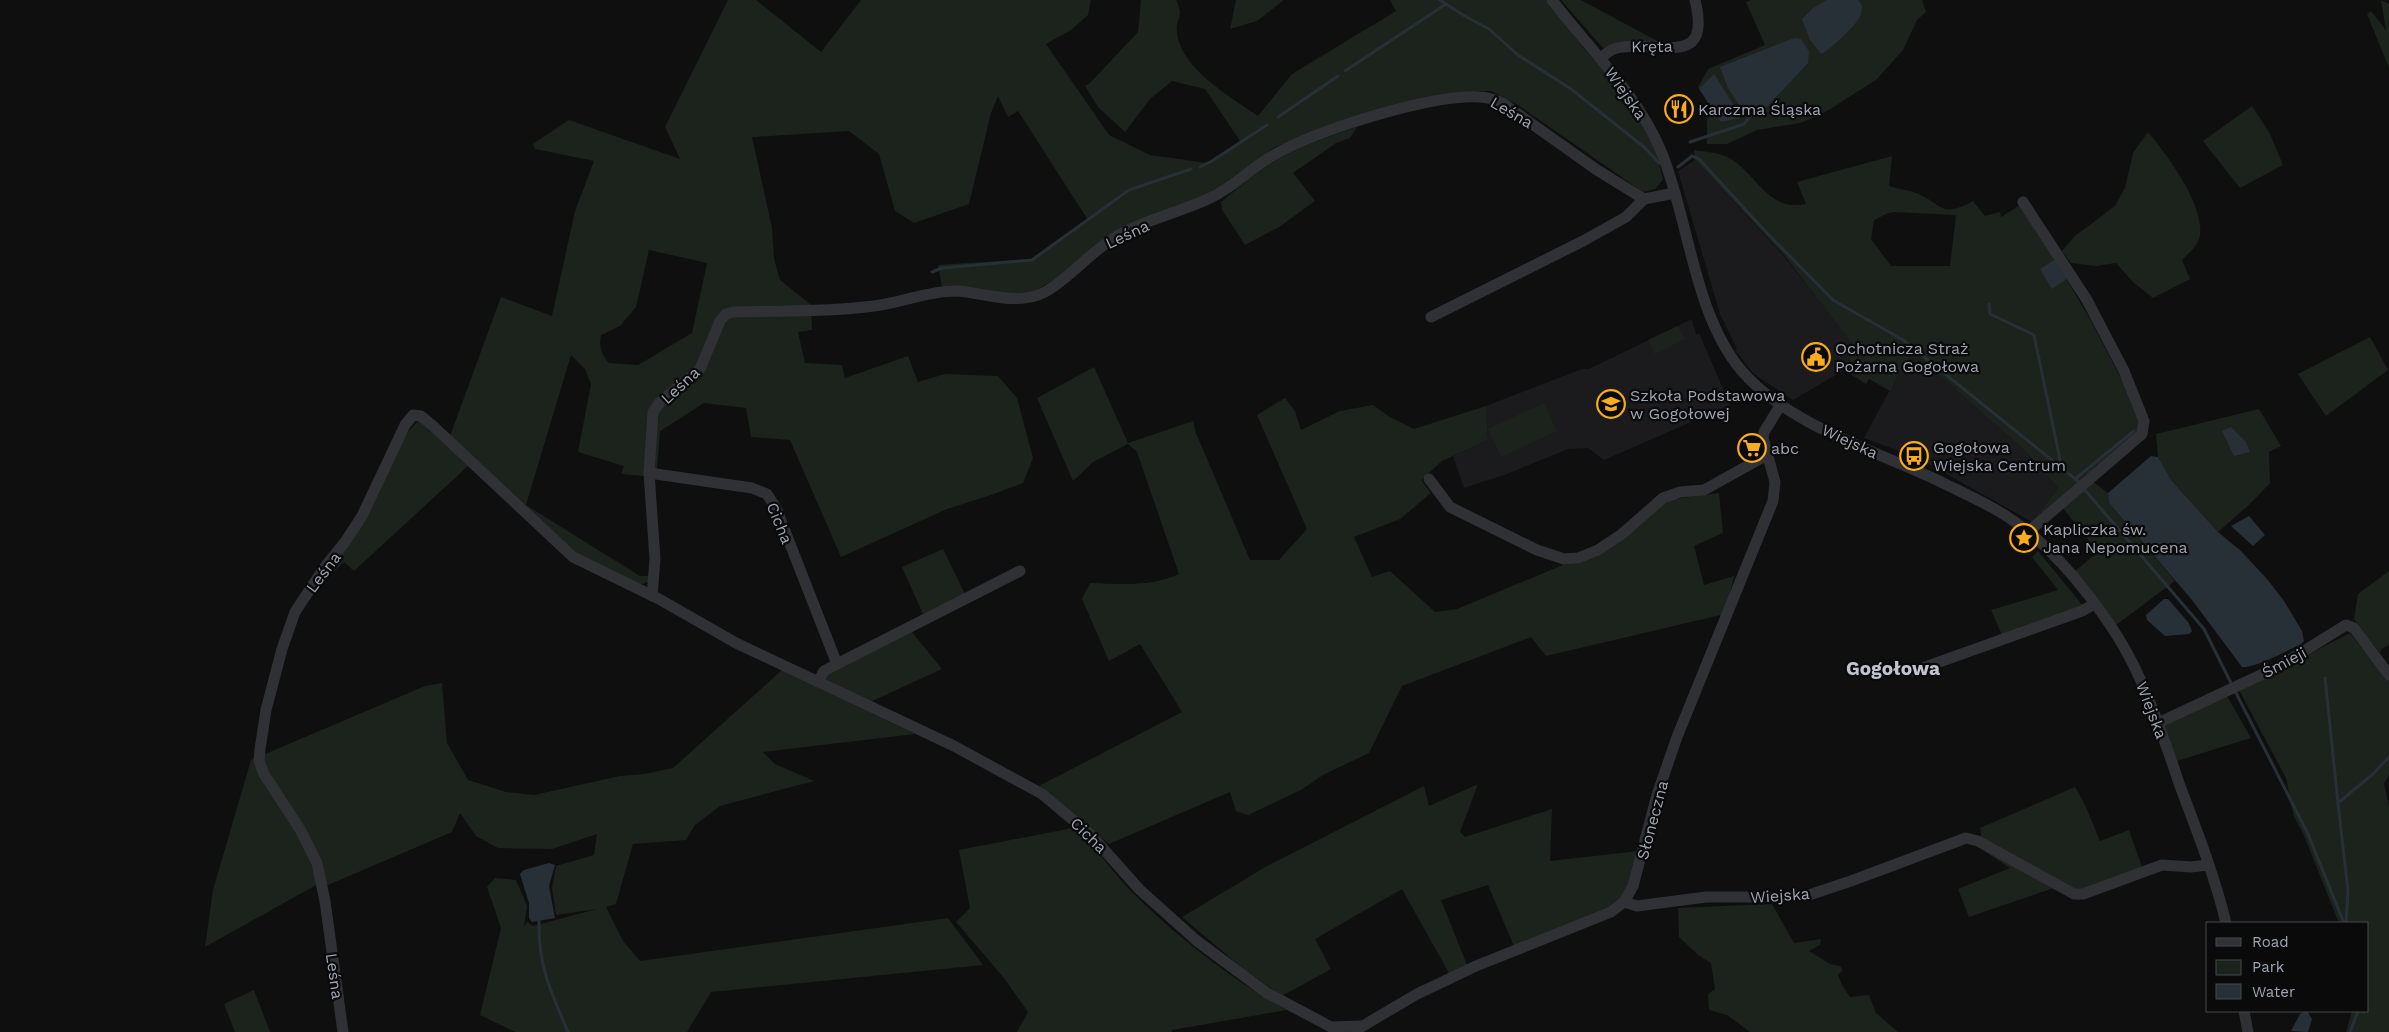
<svg xmlns="http://www.w3.org/2000/svg" width="2389" height="1032" font-family="'Work Sans',sans-serif">
  <rect width="100%" height="100%" fill="#0f0f10"/>
  <g fill="#1b1b1d">
    <polygon points="1695,160 1783,255 1854,345 1848,368 1793,400 1754,374 1735,350 1737,349 1720,314 1678,171"/>
    <polygon points="1692,319 1696,335 1699,333 1730,405 1604,460 1588,448 1568,449 1507,474 1464,488 1453,456 1488,440 1486,406 1582,369 1589,369"/>
    <polygon points="1914,351 2024,450 2058,488 2032,522 1918,458 1864,438 1901,369"/>
  </g>
  <g fill="#1b231c" fill-rule="evenodd">
    <path d="M 728,0 L 756,0 L 821,52 L 861,0 L 1091,0 L 1088,15 L 1071,30 L 1046,44 L 1109,135 L 1150,155 L 1207,163 L 1240,141 L 1205,89 L 1172,81 L 1150,99 L 1125,132 L 1098,107 L 1085,86 L 1090,83 L 1138,32 L 1141,0 L 1176,0 C 1185,18 1175,18 1177,33 C 1181,69 1231,97 1258,116 L 1292,74 L 1396,11 L 1390,0 L 1546,0 L 1585,50 L 1625,94 L 1657,153 L 1663,180 L 1655,189 L 1643,192 L 1518,105 L 1491,91 L 1477,91 L 1309,133 L 1275,147 L 1222,185 L 1189,204 L 1108,235 L 1060,276 L 1030,294 L 1006,294 L 942,287 L 938,265 L 1031,259 L 1088,220 L 1018,111 L 1008,117 L 998,96 L 991,113 L 969,204 L 914,223 L 895,211 L 879,154 L 849,131 L 752,137 L 772,228 L 774,259 L 780,280 L 811,305 L 812,330 L 798,332 L 805,363 L 842,365 L 845,378 L 908,356 L 918,382 L 945,374 L 998,376 L 1017,398 L 1033,458 L 1023,483 L 991,495 L 947,509 L 841,557 L 790,440 L 751,437 L 746,408 L 704,403 L 660,431 L 657,470 L 643,476 L 621,474 L 624,466 L 578,452 L 591,384 L 585,369 L 571,355 L 526,505 L 640,576 L 650,576 L 648,582 L 640,585 L 580,558 L 560,543 L 526,505 L 450,436 L 501,297 L 552,316 L 575,211 L 594,161 L 535,149 L 533,144 L 569,120 L 680,159 L 665,127 ZM 649,250 L 707,263 L 692,333 L 638,365 L 609,363 C 601,354 599,347 601,335 L 620,326 L 636,307 Z"/>
    <polygon points="1236,0 1284,0 1257,21 1230,29"/>
    <path d="M 1561,0 L 1581,0 L 1659,42 C 1672,44 1699,42 1697,23 C 1697,15 1691,5 1693,0 L 1698,27 L 1696,33 L 1686,41 L 1665,46 L 1635,43 L 1603,48 Z"/>
    <polygon points="1751,0 1922,0 1926,12 1917,20 1903,50 1877,79 1832,108 1818,116 1800,123 1757,130 1727,144 1707,144 1707,100 1698,87 1708,69 1765,45 1746,2"/>
    <polygon points="2381,0 2389,4 2389,68 2367,14 2371,11 2386,30"/>
    <polygon points="2252,106 2270,134 2283,165 2240,188 2203,141"/>
    <path d="M 1357,127 L 1350,138 L 1336,143 L 1293,173 L 1315,201 L 1279,227 L 1245,245 L 1222,210 L 1221,202 C 1235,191 1249,178 1264,168 C 1292,148 1325,138 1357,127 Z"/>
    <path d="M 2148,132 C 2167,155 2204,204 2200,235 C 2198,246 2189,253 2182,260 L 2190,279 L 2153,298 L 2133,282 L 2116,263 L 2096,266 L 2071,263 L 2062,251 L 2075,236 L 2115,206 L 2125,188 L 2133,153 Z"/>
    <path d="M 1694,150 C 1706,152 1720,152 1731,159 C 1757,175 1769,212 1806,204 L 1797,182 L 1892,156 L 1889,186 C 1898,189 1908,190 1916,193 C 1945,205 1940,219 1973,201 L 1985,216 L 2000,212 L 2001,217 L 2022,204 L 2090,319 L 2128,392 L 2140,423 L 2138,433 L 2032,522 L 2058,488 L 2024,450 L 1914,352 L 1901,369 L 1890,391 L 1869,379 L 1866,384 L 1847,372 L 1853,345 L 1784,255 L 1695,160 ZM 1894,212 L 1956,215 L 1950,266 L 1891,266 L 1871,239 L 1874,220 L 1888,213 Z"/>
    <polygon points="1678,326 1685,339 1655,354 1648,340"/>
    <polygon points="2370,337 2388,370 2326,416 2298,374"/>
    <path d="M 1094,367 L 1128,443 L 1193,421 L 1196,433 L 1250,560 L 1279,560 L 1307,529 L 1257,415 L 1285,398 L 1295,411 L 1301,430 L 1340,411 L 1373,405 L 1390,417 L 1414,429 L 1486,406 L 1488,440 L 1442,461 L 1421,480 L 1431,493 L 1400,519 L 1354,537 L 1372,577 L 1390,571 L 1435,612 L 1457,609 L 1563,565 L 1580,563 L 1663,504 L 1676,499 L 1719,493 L 1723,533 L 1694,546 L 1704,585 L 1734,576 L 1725,614 L 1546,656 L 1531,637 L 1402,686 L 1369,753 L 1323,775 L 1301,790 L 1248,815 L 1236,811 L 1230,792 L 1109,844 L 1063,805 L 1037,787 L 1182,712 L 1140,644 L 1109,661 L 1082,599 L 1090,583 C 1120,584 1152,587 1179,574 L 1137,452 L 1128,444 L 1093,462 L 1073,481 L 1037,398 Z"/>
    <polygon points="1544,403 1557,431 1501,457 1488,429"/>
    <polygon points="2259,409 2281,446 2269,452 2270,483 2251,503 2218,532 2172,481 2158,457 2156,434"/>
    <polygon points="419,420 468,466 354,571 344,562 332,573 326,570 402,438"/>
    <polygon points="2092,481 2108,493 2109,503 2175,581 2116,625 2074,572 2098,552 2062,507"/>
    <polygon points="943,549 965,594 923,614 902,567"/>
    <polygon points="2038,551 2084,607 2002,635 1991,610 2058,590 2032,557"/>
    <polygon points="2389,571 2389,645 2381,649 2380,653 2354,619 2358,594"/>
    <polygon points="911,631 942,669 870,702 826,679 828,674"/>
    <polygon points="2350,633 2389,681 2389,775 2384,783 2389,807 2389,1032 2346,1032 2352,1011 2368,1011 2368,923 2339,923 2303,833 2294,817 2286,778 2239,690"/>
    <polygon points="782,670 915,734 763,752 775,764 814,781 720,806 695,825 686,840 633,844 616,904 606,907 623,941 640,961 948,918 983,965 711,992 687,1032 515,1032 480,1015 501,928 487,887 495,878 516,880 527,906 524,926 527,922 533,926 597,909 556,915 552,888 556,866 594,855 597,834 552,849 498,848 476,836 460,813 452,832 328,885 318,884 205,947 213,890 251,760 425,686 442,683 447,743 468,780 506,792 534,795 620,776 644,774 673,768"/>
    <polygon points="2227,696 2251,738 2177,761 2164,726"/>
    <path d="M 1478,784 L 1460,832 L 1465,837 L 1552,809 L 1550,861 L 1639,851 C 1634,868 1631,886 1620,901 C 1608,916 1535,938 1514,946 L 1488,885 L 1441,900 L 1467,965 L 1450,975 L 1402,889 L 1315,939 L 1331,969 L 1282,996 L 1246,971 L 1182,917 L 1267,866 L 1424,786 L 1429,806 Z"/>
    <polygon points="2075,787 2086,807 2100,841 2129,830 2142,867 2119,884 2078,900 2054,888 1969,917 1958,889 2010,868 1984,851 1980,828"/>
    <path d="M 1078,827 C 1095,847 1111,870 1129,889 C 1172,933 1233,981 1287,1010 L 1172,1030 L 1172,1032 L 1017,1032 L 1028,1012 L 1004,978 L 956,922 L 970,908 L 959,850 Z"/>
    <polygon points="1772,904 1794,943 1821,939 1820,945 1809,951 1830,964 1840,966 1843,970 1838,975 1842,985 1850,997 1869,995 1876,1013 1898,1032 1750,1032 1727,1015 1709,1010 1708,994 1715,989 1711,963 1698,955 1679,937 1678,908"/>
    <polygon points="254,990 270,1032 235,1032 224,1004"/>
  </g>
  <g fill="#273036">
    <path d="M 1827,0 L 1858,0 C 1862,3 1863,9 1861,14 C 1859,23 1829,51 1821,54 L 1810,40 L 1802,19 L 1813,8 Z"/>
    <polygon points="1794,38 1801,39 1809,51 1808,63 1761,113 1748,119 1728,88 1720,67"/>
    <polygon points="1714,74 1740,115 1740,118 1721,122 1699,89"/>
    <polygon points="2056,259 2068,278 2052,289 2040,269"/>
    <polygon points="2231,427 2246,442 2250,452 2234,456 2222,431"/>
    <path d="M 2151,456 L 2158,457 L 2172,481 L 2218,532 L 2241,551 L 2267,579 L 2284,601 L 2302,631 L 2304,641 L 2301,644 C 2289,650 2253,669 2242,667 L 2192,600 L 2109,503 L 2108,493 Z"/>
    <polygon points="2249,516 2265,535 2253,546 2231,526"/>
    <polygon points="2164,599 2168,599 2188,622 2192,631 2189,634 2165,636 2147,620 2146,615"/>
    <polygon points="549,863 555,865 549,886 555,918 532,922 529,918 529,903 520,874 524,870"/>
    <polygon points="2307,1011 2312,1019 2308,1032 2291,1031 2300,1014"/>
  </g>
  <g fill="none" stroke-linecap="round" stroke-linejoin="round">
    <g stroke="#273036" stroke-width="3">
      <polyline points="1440,0 1463,15 1489,29 1518,55 1571,89 1644,147 1659,163"/>
      <polyline points="1345,71 1446,4"/>
      <polyline points="1278,117 1338,76"/>
      <polyline points="1690,142 1744,124 1748,119"/>
      <polyline points="1692,156 1699,159 1767,233 1833,300 1903,340 2079,482"/>
      <polyline points="1200,167 1212,161 1267,125"/>
      <polyline points="1678,167 1692,156"/>
      <polyline points="932,272 942,268 1032,260 1129,190 1191,169"/>
      <polyline points="1989,304 1990,314 2034,335 2062,469"/>
      <polyline points="2075,479 2134,431"/>
      <polyline points="2084,489 2204,629 2231,683"/>
      <polyline points="2325,678 2338,803"/>
      <polyline points="2235,691 2308,834 2344,923"/>
      <path d="M 539,921 C 538,966 551,992 568,1032"/>
      <polyline points="2346,923 2348,891 2338,803 2373,774 2389,757"/>
      <polyline points="2350,1032 2358,1011"/>
    </g>
    <g stroke="#303135" stroke-width="11">
      <path d="M 1552,0 C 1590,50 1636,92 1661,151 C 1689,219 1693,312 1741,370 C 1786,424 1876,451 1939,481 C 1967,495 1998,508 2023,528 C 2067,561 2118,628 2140,679 C 2156,714 2168,750 2180,786 C 2197,831 2215,877 2226,923"/>
      <path d="M 1601,58 C 1606,54 1610,49 1617,48 C 1655,38 1713,72 1695,0"/>
      <polyline points="2023,202 2087,300 2124,371 2144,421 2142,434 2028,532"/>
      <polyline points="1431,317 1583,241 1626,217 1644,199"/>
      <polyline points="649,473 752,488 767,494 776,508 837,664"/>
      <polyline points="1429,479 1450,507 1537,550 1564,559 1578,558 1598,550 1622,534 1663,498 1680,492 1704,490 1767,455"/>
      <path d="M 652,596 L 655,559 L 649,473 L 653,412 L 660,402 L 700,369 L 720,321 L 726,314 L 733,312 C 779,311 827,312 874,306 C 901,303 927,291 955,291 C 984,292 1017,307 1045,292 C 1071,277 1090,252 1117,236 C 1146,219 1182,212 1212,197 C 1235,186 1252,167 1274,155 C 1316,130 1432,94 1480,97 C 1489,97 1496,100 1504,104 L 1597,170 L 1644,199 L 1675,193"/>
      <polyline points="1914,671 2082,611 2094,604"/>
      <polyline points="818,682 824,671 837,664 1020,571"/>
      <polyline points="2158,723 2278,667 2346,625 2354,628 2389,675"/>
      <polyline points="1624,902 1637,906 1706,897 1779,897 1809,895 1851,881 1966,838 1978,841 2074,894 2083,894 2162,865 2191,867 2208,865"/>
      <polyline points="2244,1011 2248,1032"/>
      <polyline points="1356,1030 1417,994 1476,966 1611,912 1624,902 1633,886 1657,795 1677,737 1773,501 1775,482 1763,438 1764,432 1780,406"/>
      <polyline points="343,1032 325,901 317,863 301,831 264,774 259,761 260,749 266,710 282,649 295,612 324,568 345,542 362,516 405,425 413,415 421,416 432,425 573,557 659,599 736,643 954,746 1042,794 1091,835 1139,889 1197,941 1267,993 1331,1027 1361,1026"/>
    </g>
  </g>
  <defs>
    <symbol id="restaurant-ring" viewBox="-11 -11 22 22"><circle r="9.5" fill="#0a0a0b" stroke="#f9ac1e" stroke-width="1.5"/><path d="M-5-6h1v4h1v-4h1v4h1v-4h1v5L-1.5 .5V6h-2V.5L-5-1ZM5-6V6H3V1.5H1.5Q1.5-4 5-6Z" fill="#f9ac1e"/></symbol>
    <symbol id="civic-ring" viewBox="-11 -11 22 22"><circle r="9.5" fill="#0a0a0b" stroke="#f9ac1e" stroke-width="1.5"/><path d="M-.6-6.5H3V-4.5H.6V-3L4-1V1h2V6H-6V1h2V-1L-.6-3ZM-1.2 2.5V6h2.4V2.5Z" fill="#f9ac1e"/></symbol>
    <symbol id="school-ring" viewBox="-11 -11 22 22"><circle r="9.5" fill="#0a0a0b" stroke="#f9ac1e" stroke-width="1.5"/><path d="M0-5L7-2L0 1L-7-2ZM-4 1L0 2.5L4 1V4Q0 6-4 4Z" fill="#f9ac1e"/></symbol>
    <symbol id="supermarket-ring" viewBox="-11 -11 22 22"><circle r="9.5" fill="#0a0a0b" stroke="#f9ac1e" stroke-width="1.5"/><path d="M-6-5.5h2.5l.6 2H6L4.5 2H-2.5L-4.4-4H-6ZM-1.5 3.2a1.3 1.3 0 1 0 .1 0ZM3 3.2a1.3 1.3 0 1 0 .1 0Z" fill="#f9ac1e"/></symbol>
    <symbol id="bus-ring" viewBox="-11 -11 22 22"><circle r="9.5" fill="#0a0a0b" stroke="#f9ac1e" stroke-width="1.5"/><path d="M-5-6H5V4H4V6H2V4H-2V6H-4V4H-5ZM-3.5-4V0h7V-4ZM-3.5 1.2v1.5H-2V1.2ZM2 1.2v1.5H3.5V1.2Z" fill="#f9ac1e"/></symbol>
    <symbol id="sight-ring" viewBox="-11 -11 22 22"><circle r="9.5" fill="#0a0a0b" stroke="#f9ac1e" stroke-width="1.5"/><path d="M0-6L1.8-2.2L6-1.7L2.9 1.2L3.7 5.4L0 3.3L-3.7 5.4L-2.9 1.2L-6-1.7L-1.8-2.2Z" fill="#f9ac1e"/></symbol>
  </defs>
  <g fill-rule="evenodd">
    <use href="#restaurant-ring" x="1663" y="93" width="32" height="32"/>
    <use href="#civic-ring" x="1800" y="341" width="32" height="32"/>
    <use href="#school-ring" x="1595" y="388" width="32" height="32"/>
    <use href="#supermarket-ring" x="1736" y="432" width="32" height="32"/>
    <use href="#bus-ring" x="1898" y="440" width="32" height="32"/>
    <use href="#sight-ring" x="2008" y="522" width="32" height="32"/>
  </g>
  <g text-anchor="middle" stroke-width="4.5" stroke-linejoin="round" paint-order="stroke">
    <g font-size="16" fill="#9fa5b2" stroke="#0a0a0b">
      <text transform="translate(1652 46) rotate(-1)" y="6">Kręta</text>
      <text transform="translate(1626 93) rotate(55)" y="6">Wiejska</text>
      <text transform="translate(1512 112) rotate(30)" y="6">Leśna</text>
      <text transform="translate(1127 234) rotate(-25)" y="6">Leśna</text>
      <text transform="translate(680 385) rotate(-43)" y="6">Leśna</text>
      <text transform="translate(1850 441) rotate(25)" y="6">Wiejska</text>
      <text transform="translate(780 523) rotate(68)" y="6">Cicha</text>
      <text transform="translate(323 572) rotate(-53)" y="6">Leśna</text>
      <text transform="translate(2284 662) rotate(-28)" y="6">Śmieji</text>
      <text transform="translate(2152 710) rotate(69)" y="6">Wiejska</text>
      <text transform="translate(1652 820) rotate(-75)" y="6">Słoneczna</text>
      <text transform="translate(1089 835) rotate(44)" y="6">Cicha</text>
      <text transform="translate(1780 895) rotate(-4)" y="6">Wiejska</text>
      <text transform="translate(335 976) rotate(82)" y="6">Leśna</text>
    </g>
    <g font-size="16" fill="#9fa5b2" stroke="#0a0a0b" text-anchor="start">
      <text x="1698" y="115">Karczma Śląska</text>
      <text x="1835" y="354">Ochotnicza Straż<tspan x="1835" dy="18">Pożarna Gogołowa</tspan></text>
      <text x="1630" y="401">Szkoła Podstawowa<tspan x="1630" dy="18">w Gogołowej</tspan></text>
      <text x="1933" y="453">Gogołowa<tspan x="1933" dy="18">Wiejska Centrum</tspan></text>
      <text x="1771" y="454">abc</text>
      <text x="2043" y="535">Kapliczka św.<tspan x="2043" dy="18">Jana Nepomucena</tspan></text>
    </g>
    <g font-size="19" font-weight="bold" fill="#c0c4ce" stroke="#0a0a0b">
      <text x="1893" y="675">Gogołowa</text>
    </g>
  </g>
  <rect x="2206" y="922" width="162" height="90" fill="#0a0a0b" stroke="#46484e"/>
  <rect x="2216" y="938" width="25" height="8" fill="#303135" stroke="#46484e"/>
  <text x="2252" y="947" font-size="15" fill="#9fa5b2">Road</text>
  <rect x="2216" y="960" width="25" height="15" fill="#1b231c" stroke="#46484e"/>
  <text x="2252" y="972" font-size="15" fill="#9fa5b2">Park</text>
  <rect x="2216" y="984" width="25" height="15" fill="#273036" stroke="#46484e"/>
  <text x="2252" y="997" font-size="15" fill="#9fa5b2">Water</text>
</svg>
